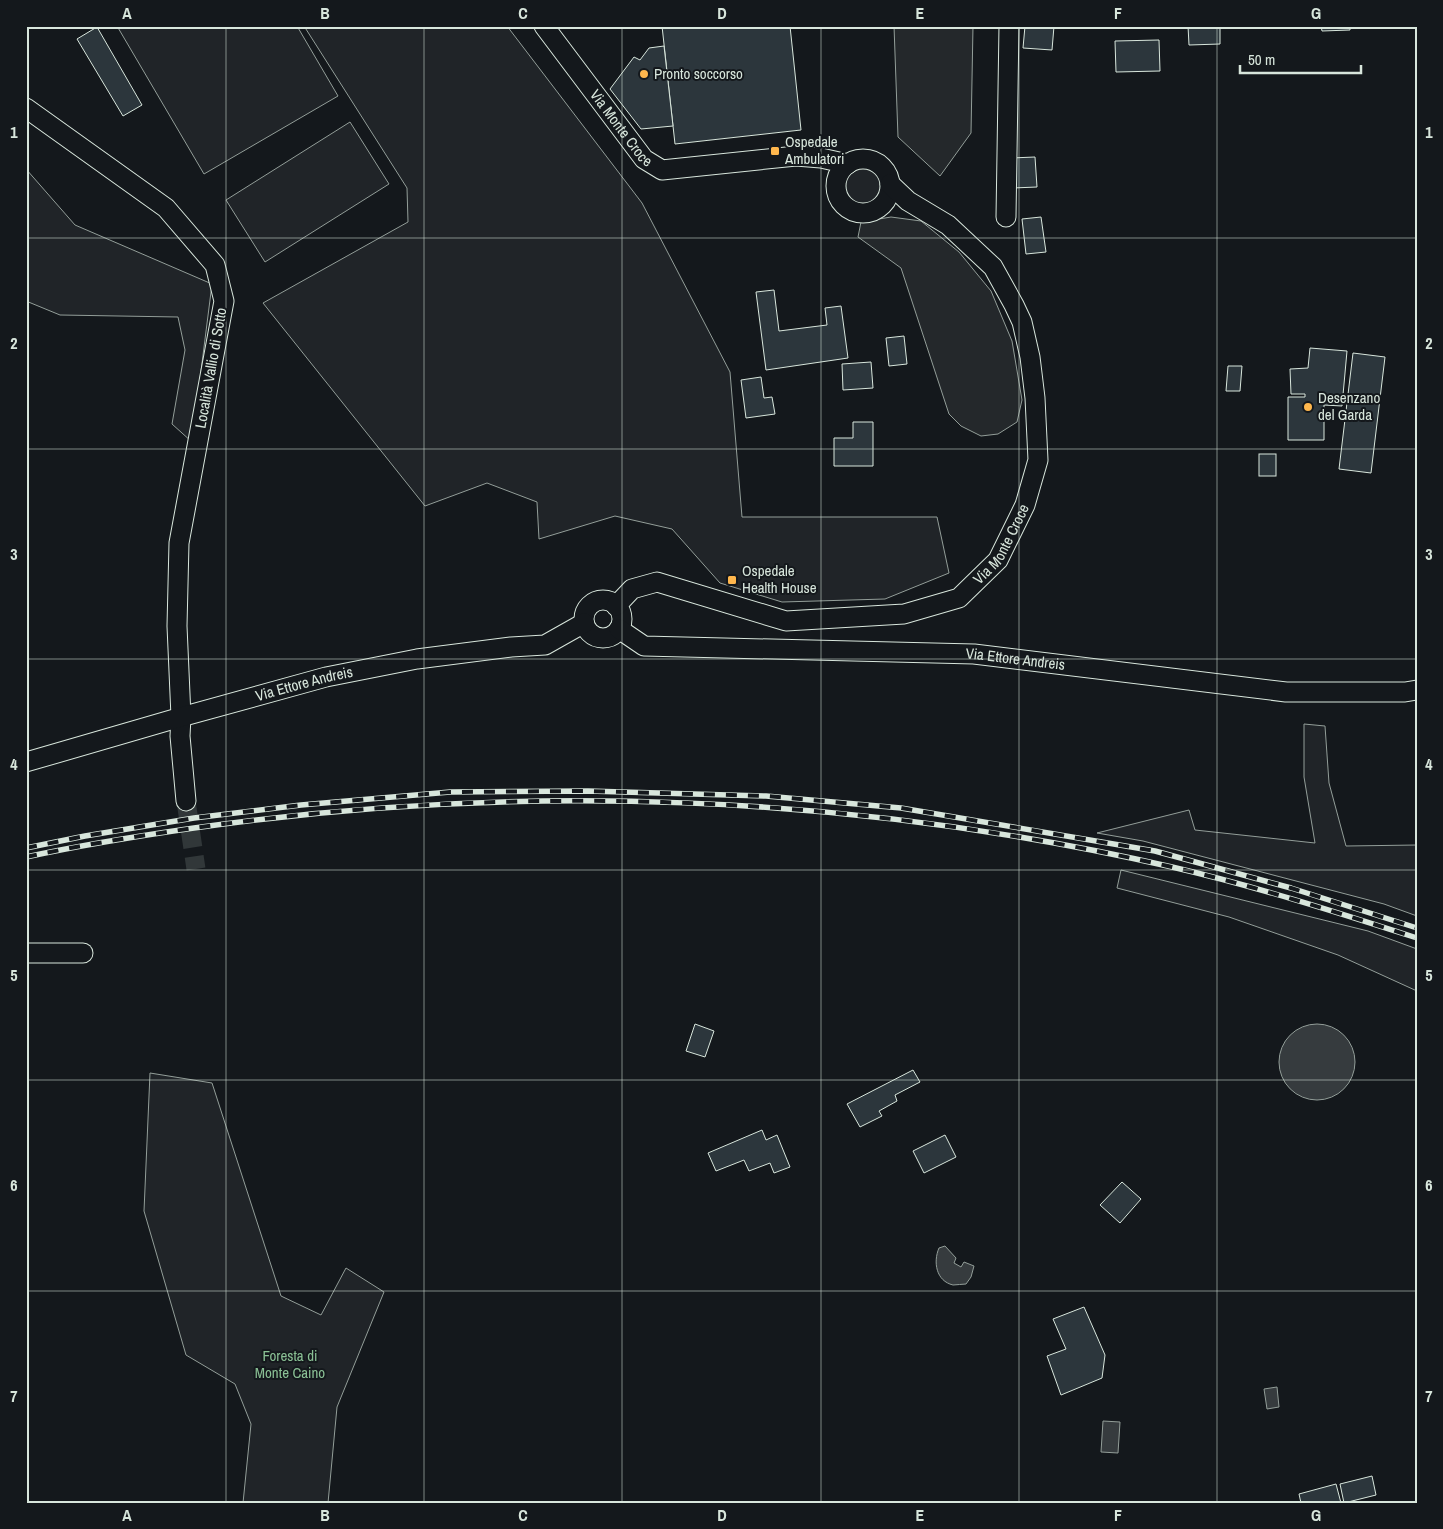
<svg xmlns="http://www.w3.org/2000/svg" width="1443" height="1529" font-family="'Archivo Narrow',sans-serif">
  <rect width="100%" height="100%" fill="#14181c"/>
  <g fill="#202428" stroke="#939e99">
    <polygon points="117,26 297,26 338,96 204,174"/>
    <polygon points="304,26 507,26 642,203 730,372 742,517 937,517 949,573 885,599 782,602 720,583 672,529 615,516 539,539 537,502 487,483 425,506 263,303 408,222 407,188"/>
    <polygon points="350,122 389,184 265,262 226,200"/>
    <circle cx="863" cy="186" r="20"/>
    <polygon points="26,169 75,225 212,284 192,442 172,424 185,350 178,317 60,315 26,301"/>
    <polygon points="1304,724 1325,726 1329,783 1346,846 1417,845 1417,916 1384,904 1143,841 1097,833 1189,810 1195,830 1315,843 1304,777"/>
    <polygon points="1121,870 1368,931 1417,949 1417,991 1338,955 1229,917 1117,888"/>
    <polygon points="150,1073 212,1083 281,1296 321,1315 346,1268 384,1292 337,1407 328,1503 243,1503 251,1424 235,1384 186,1355 144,1211"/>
  </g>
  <g fill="#24282b" stroke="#939e99">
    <polygon points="894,26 973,26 971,133 940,176 898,137"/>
    <polygon points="891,217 921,221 959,252 991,291 1012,341 1022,400 1017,422 998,434 981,436 961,426 949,414 901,268 858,237 861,222"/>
  </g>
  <g fill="#363b3e" stroke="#939e99">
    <circle cx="1317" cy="1062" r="38"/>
    <path d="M 945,1246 L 956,1258 L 954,1263 L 961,1267 L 964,1262 L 974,1266 L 971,1277 L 966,1284 C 962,1284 957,1285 953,1285 C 936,1281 933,1262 939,1248 Z"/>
    <polygon points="1277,1387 1279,1407 1267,1409 1264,1389"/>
    <polygon points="1103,1421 1120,1422 1118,1453 1101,1452"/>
  </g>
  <g fill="#2c363c" stroke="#d8e6dc">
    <polygon points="662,26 790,26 801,130 675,144"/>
    <polygon points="1025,26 1054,26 1052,50 1023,48"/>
    <polygon points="1188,26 1220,26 1220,44 1189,45"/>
    <polygon points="1321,26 1350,26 1350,30 1322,31"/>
    <polygon points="97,27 142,105 123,116 77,39"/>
    <polygon points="1159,40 1160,71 1116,72 1115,41"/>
    <polygon points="664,46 673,126 641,129 610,89 634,57 640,60 649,48"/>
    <polygon points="1035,157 1037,187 1013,188 1011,158"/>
    <polygon points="1041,217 1046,252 1026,254 1022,219"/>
    <polygon points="774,290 779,331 827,325 825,308 841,306 848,358 766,370 756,292"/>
    <polygon points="904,336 907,364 889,366 886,338"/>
    <polygon points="1310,348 1347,351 1342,406 1324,405 1324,440 1288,440 1288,397 1305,397 1305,394 1291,394 1290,369 1308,368"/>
    <polygon points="1353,353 1385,357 1371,473 1339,469"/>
    <polygon points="871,362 873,388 843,390 842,364"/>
    <polygon points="1228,366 1242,366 1240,391 1226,391"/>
    <polygon points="761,377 764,398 772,397 775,414 746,418 741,380"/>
    <polygon points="853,422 873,422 873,466 834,466 834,438 853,438"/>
    <rect x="1259" y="454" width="17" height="22"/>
    <polygon points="695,1024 714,1031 705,1057 686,1051"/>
    <polygon points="913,1070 920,1082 895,1095 897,1101 879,1111 882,1116 860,1127 847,1104"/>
    <polygon points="762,1130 766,1140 777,1135 790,1167 774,1173 770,1163 749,1171 744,1160 716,1171 708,1153"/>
    <polygon points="945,1135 956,1157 924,1173 913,1151"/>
    <polygon points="1122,1182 1141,1199 1120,1223 1100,1205"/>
    <polygon points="1084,1307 1105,1355 1102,1378 1061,1395 1047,1356 1066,1349 1053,1319"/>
    <polygon points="1372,1476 1376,1495 1344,1503 1340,1484"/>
    <polygon points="1336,1484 1341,1503 1301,1503 1299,1494"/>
  </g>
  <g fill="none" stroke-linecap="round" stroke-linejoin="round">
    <polyline stroke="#313739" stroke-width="19" stroke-dasharray="19 9" stroke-linecap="butt" points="186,801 196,869"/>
    <defs>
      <g id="minor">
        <path id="s1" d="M 544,26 L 644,159 L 662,170 L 796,156 L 821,158 L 848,164"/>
        <polyline points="26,108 166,208 215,265 224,301 179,543 177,626 181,717 180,736 186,801"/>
        <circle cx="863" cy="186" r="27"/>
        <polyline points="1006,217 1009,26"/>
        <circle cx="603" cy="619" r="19"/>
        <path id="s2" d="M 616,606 L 632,589 L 657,582 L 786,621 L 904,614 L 959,598 L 998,560 L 1025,505 L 1038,460 L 1035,398 L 1030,357 L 1022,322 L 1014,305 L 993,267 L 948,225 L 908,201 L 890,184"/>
        <path id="s3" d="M 619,629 L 644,646 L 974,654 L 1286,692 L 1405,692 L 1417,690"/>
        <path id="s4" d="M 26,762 L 181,717 L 326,677 L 417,659 L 511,647 L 545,645 L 584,623"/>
        <polyline points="26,953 83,953"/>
      </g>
    </defs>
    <use href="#minor" stroke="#d8e6dc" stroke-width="21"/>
    <use href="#minor" stroke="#14181c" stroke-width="19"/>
    <defs>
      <g id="rail">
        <polyline points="26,848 85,836 194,818 301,805 450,792 588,791 766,796 901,808 1155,851 1291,888 1417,928"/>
        <path d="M 26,857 C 82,845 138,836 194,828 C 518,782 852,794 1172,867 C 1255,886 1336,912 1417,938"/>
      </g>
    </defs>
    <use href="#rail" stroke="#d8e6dc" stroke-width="5.5"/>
    <use href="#rail" stroke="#14181c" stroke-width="4" stroke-dasharray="11" stroke-linecap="butt"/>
  </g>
  <path fill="none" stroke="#d8e6dc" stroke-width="1" stroke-opacity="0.55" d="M 226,26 L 226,1503M 424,26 L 424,1503M 622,26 L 622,1503M 821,26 L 821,1503M 1019,26 L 1019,1503M 1217,26 L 1217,1503M 26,238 L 1417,238M 26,449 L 1417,449M 26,659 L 1417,659M 26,870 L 1417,870M 26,1080 L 1417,1080M 26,1291 L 1417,1291"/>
  <g fill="#ffb74d" stroke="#14181c" stroke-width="2">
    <circle cx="644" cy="74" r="5"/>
    <rect x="770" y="146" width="10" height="10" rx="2.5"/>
    <circle cx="1308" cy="407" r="5"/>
    <rect x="727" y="575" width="10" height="10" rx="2.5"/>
  </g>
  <g text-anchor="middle" stroke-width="4" stroke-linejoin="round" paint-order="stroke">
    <g font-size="15" fill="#d8e6dc" stroke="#14181c" text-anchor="start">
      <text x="654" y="79">Pronto soccorso</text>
      <text x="785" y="147">Ospedale<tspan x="785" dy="17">Ambulatori</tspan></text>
      <text x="1318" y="403">Desenzano<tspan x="1318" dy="17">del Garda</tspan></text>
      <text x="742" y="576">Ospedale<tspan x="742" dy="17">Health House</tspan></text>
    </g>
    <g font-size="15" fill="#d8e6dc" stroke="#14181c">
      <text dy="5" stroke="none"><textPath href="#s1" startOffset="128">Via Monte Croce</textPath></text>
      <text transform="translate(211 368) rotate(-80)" y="5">Località Vallio di Sotto</text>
      <text dy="5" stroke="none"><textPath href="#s2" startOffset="429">Via Monte Croce</textPath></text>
      <text dy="5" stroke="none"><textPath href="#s3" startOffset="402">Via Ettore Andreis</textPath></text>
      <text dy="5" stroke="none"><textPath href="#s4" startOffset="289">Via Ettore Andreis</textPath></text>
    </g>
    <g font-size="15" fill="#8ac095" stroke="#14181c">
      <text x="290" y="1361">Foresta di<tspan x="290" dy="17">Monte Caino</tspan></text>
    </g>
  </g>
  <rect width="1443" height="1529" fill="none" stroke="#14181c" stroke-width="55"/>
  <path d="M1240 65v8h121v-8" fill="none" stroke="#d8e6dc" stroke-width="2.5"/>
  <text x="1248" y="65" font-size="15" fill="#d8e6dc" stroke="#14181c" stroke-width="4" paint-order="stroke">50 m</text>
  <rect x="28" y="28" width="1388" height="1474" fill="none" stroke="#d8e6dc" stroke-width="2"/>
  <g font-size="16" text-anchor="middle" font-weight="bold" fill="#d8e6dc">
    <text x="127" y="19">A</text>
    <text x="325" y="19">B</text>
    <text x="523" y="19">C</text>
    <text x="722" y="19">D</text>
    <text x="920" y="19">E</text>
    <text x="1118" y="19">F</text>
    <text x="1316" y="19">G</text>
    <text x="14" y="138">1</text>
    <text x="1429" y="138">1</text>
    <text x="14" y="349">2</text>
    <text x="1429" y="349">2</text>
    <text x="14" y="560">3</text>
    <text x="1429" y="560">3</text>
    <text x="14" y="770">4</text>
    <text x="1429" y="770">4</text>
    <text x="14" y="981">5</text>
    <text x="1429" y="981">5</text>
    <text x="14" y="1191">6</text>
    <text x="1429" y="1191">6</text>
    <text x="14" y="1402">7</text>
    <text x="1429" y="1402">7</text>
    <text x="127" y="1521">A</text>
    <text x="325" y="1521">B</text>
    <text x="523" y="1521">C</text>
    <text x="722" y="1521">D</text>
    <text x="920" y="1521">E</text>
    <text x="1118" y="1521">F</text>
    <text x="1316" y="1521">G</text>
  </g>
</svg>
